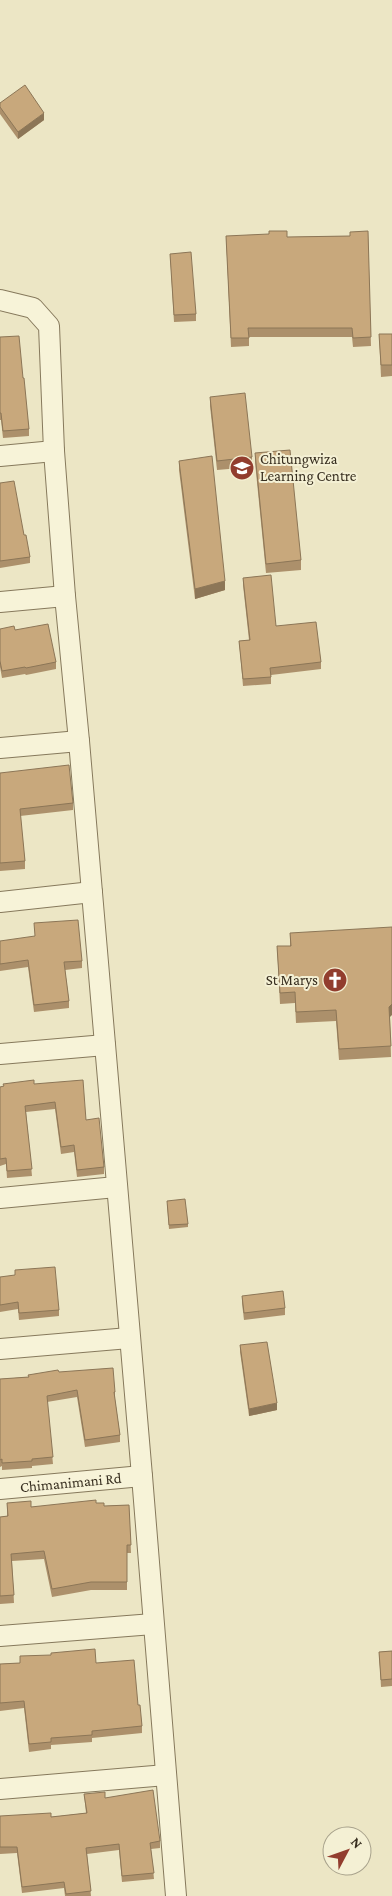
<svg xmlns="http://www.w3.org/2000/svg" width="392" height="1896" font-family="'Crimson Pro',serif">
  <rect width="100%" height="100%" fill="#ece6c5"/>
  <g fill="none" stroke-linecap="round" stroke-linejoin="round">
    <defs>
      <g id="minor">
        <polyline points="0,300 33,308 49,326 54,451 65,596 79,741 142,1476 176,1896"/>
        <polyline points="0,456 54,451"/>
        <polyline points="0,602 65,596"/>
        <polyline points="0,748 79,741"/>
        <polyline points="0,902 92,892"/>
        <polyline points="0,1054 105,1045"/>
        <polyline points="0,1198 116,1187"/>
        <polyline points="0,1349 129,1338"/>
        <path id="s1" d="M 0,1489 L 142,1476"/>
        <polyline points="0,1636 153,1624"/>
        <polyline points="0,1789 166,1775"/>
      </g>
    </defs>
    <use href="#minor" stroke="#86795c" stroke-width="22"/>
    <use href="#minor" stroke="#f7f3d8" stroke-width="20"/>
  </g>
  <g fill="#ac906b">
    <polygon points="0,103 44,120 18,139 0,114"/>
    <polygon points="368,231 371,346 353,347 352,337 249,337 249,346 231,347 226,236 287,237 350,236"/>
    <polygon points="170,254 196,314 196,321 174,322"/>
    <polygon points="379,334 392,334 392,376 381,377"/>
    <polygon points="0,337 23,378 29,429 29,436 3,438 1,420 0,420"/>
    <polygon points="210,397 252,457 252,467 217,470 210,406"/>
    <polygon points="255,453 301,560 301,570 266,573 255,462"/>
    <polygon points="179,461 225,590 195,599 179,470"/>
    <polygon points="0,483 24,535 30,557 30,563 0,568"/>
    <polygon points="243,578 276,626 321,662 321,669 271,675 271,684 243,686 239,641 249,640 243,585"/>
    <polygon points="0,629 15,630 56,662 56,669 26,675 25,674 2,678 0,667"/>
    <polygon points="0,773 73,803 73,810 20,816 25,861 25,869 0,871"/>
    <polygon points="290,933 390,1017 391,1057 339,1060 336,1021 296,1023 295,1003 280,1004 277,946 290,946"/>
    <polygon points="0,941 82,961 82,968 65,970 69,1001 69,1008 34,1012 28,967 0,971"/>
    <polygon points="34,1084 86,1120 104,1167 104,1174 77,1177 74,1152 61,1154 55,1109 26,1112 32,1176 7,1178 6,1164 0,1166 0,1087"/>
    <polygon points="167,1204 188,1224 188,1227 169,1229"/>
    <polygon points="15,1270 59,1310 59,1316 19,1320 18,1309 0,1312 0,1277 15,1276"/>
    <polygon points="242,1296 285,1308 285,1315 244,1320 242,1303"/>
    <polygon points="240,1345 277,1410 249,1416 240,1352"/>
    <polygon points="59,1372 115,1392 115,1399 120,1435 120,1442 85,1447 77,1397 47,1402 53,1464 32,1466 32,1468 2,1470 2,1466 0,1467 0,1379 28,1377"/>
    <polygon points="7,1503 31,1507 96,1503 104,1506 129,1505 131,1553 127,1553 127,1590 91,1590 52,1597 44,1559 12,1561 14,1603 0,1604 0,1517 7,1516"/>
    <polygon points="392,1651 392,1686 381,1687 379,1652"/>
    <polygon points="20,1656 96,1663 138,1705 142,1726 142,1733 92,1738 92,1742 51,1745 51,1749 29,1752 24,1708 0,1711 0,1664 20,1663"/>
    <polygon points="84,1794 105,1798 160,1841 160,1848 151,1849 154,1879 122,1882 119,1850 87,1854 91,1896 65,1896 64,1888 22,1893 17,1853 0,1854 0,1816 51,1817 86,1813"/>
  </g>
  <g fill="#8c7657">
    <polygon points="44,113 44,120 18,139 18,132"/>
    <polygon points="225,581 225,590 195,599 195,589"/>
    <polygon points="392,1004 392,1015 389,1018 389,1007"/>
    <polygon points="277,1403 277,1410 249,1416 249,1409"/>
  </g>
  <g fill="#c8a87c" stroke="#8c7657">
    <polygon points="25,85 44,113 18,132 0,107 0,103"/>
    <polygon points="269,231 287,231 287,237 350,236 350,232 368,231 371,337 353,338 352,328 248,328 249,338 231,338 226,236 269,234"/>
    <polygon points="191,252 196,314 174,315 170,254"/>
    <polygon points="379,334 392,334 392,365 381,365"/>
    <polygon points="19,336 23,378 24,378 29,429 3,431 1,413 0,413 0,337"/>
    <polygon points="245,393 252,457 217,461 210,397"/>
    <polygon points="290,450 301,560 266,564 255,453"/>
    <polygon points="212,456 225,581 195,589 179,461"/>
    <polygon points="14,481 24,535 26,535 30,557 0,561 0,483"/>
    <polygon points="271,575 276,626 316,622 321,662 270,668 271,677 243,679 239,641 250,640 243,578"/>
    <polygon points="48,624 56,662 26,668 25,667 2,671 0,661 0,629 14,626 15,630"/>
    <polygon points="69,765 73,803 20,809 25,861 0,863 0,773"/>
    <polygon points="78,920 82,961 64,962 69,1001 34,1005 28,960 0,964 0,941 35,936 34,923"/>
    <polygon points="392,927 392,1004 389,1007 391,1046 339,1049 336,1010 296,1012 295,992 280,993 277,946 291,946 290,933"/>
    <polygon points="34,1080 34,1084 83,1080 86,1120 99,1118 104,1167 77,1170 74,1145 61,1147 55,1102 25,1106 32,1169 7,1171 6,1158 0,1159 0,1087 4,1086 3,1084"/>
    <polygon points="185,1199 188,1224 169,1225 167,1201"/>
    <polygon points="55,1267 59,1310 19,1313 18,1302 0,1305 0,1277 15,1275 15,1270"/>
    <polygon points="283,1291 285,1308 244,1313 242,1296"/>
    <polygon points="267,1342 277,1403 249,1409 240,1345"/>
    <polygon points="113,1368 115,1392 114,1392 120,1435 85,1440 77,1390 47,1396 53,1457 32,1459 32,1461 2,1463 2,1459 0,1460 0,1379 29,1377 28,1375 58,1370 59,1372"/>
    <polygon points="96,1500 96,1503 104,1503 104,1506 129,1505 131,1545 127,1545 127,1582 91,1582 52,1589 44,1551 11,1554 14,1595 0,1596 0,1517 8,1516 7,1503 31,1501 31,1507"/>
    <polygon points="95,1649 96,1663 134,1660 138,1705 140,1705 142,1726 92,1731 92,1735 51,1738 51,1742 29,1744 24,1701 0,1703 0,1664 20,1663 20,1656 51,1655 51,1653"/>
    <polygon points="392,1651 392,1679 381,1680 379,1652"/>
    <polygon points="153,1790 160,1841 150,1843 154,1873 122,1876 119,1844 86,1848 91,1891 66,1894 64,1882 22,1887 17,1847 0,1847 0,1816 51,1813 51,1817 87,1813 84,1794 105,1792 105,1798"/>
  </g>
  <defs>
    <symbol id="university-disc" viewBox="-11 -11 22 22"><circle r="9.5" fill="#923d2e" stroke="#f4f0d4"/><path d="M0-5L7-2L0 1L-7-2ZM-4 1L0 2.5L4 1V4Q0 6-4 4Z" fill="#fff"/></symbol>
    <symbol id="church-disc" viewBox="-11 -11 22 22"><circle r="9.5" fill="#923d2e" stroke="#f4f0d4"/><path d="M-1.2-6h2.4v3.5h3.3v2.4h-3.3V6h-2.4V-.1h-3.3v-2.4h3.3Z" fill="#fff"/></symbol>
  </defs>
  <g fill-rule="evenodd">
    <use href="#university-disc" x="228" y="454" width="28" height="28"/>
    <use href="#church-disc" x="321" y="966" width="28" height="28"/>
  </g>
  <g text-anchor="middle" stroke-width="4" stroke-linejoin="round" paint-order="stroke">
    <g font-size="15" fill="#372e1f" stroke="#f4f0d4" text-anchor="start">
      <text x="260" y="464">Chitungwiza<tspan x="260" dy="17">Learning Centre</tspan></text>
      <text x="318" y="985" text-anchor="end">St Marys</text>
    </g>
    <g font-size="15" fill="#372e1f" stroke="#f4f0d4">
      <text dy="5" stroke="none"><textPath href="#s1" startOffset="71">Chimanimani Rd</textPath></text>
    </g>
  </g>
  <g transform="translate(347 1851) rotate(49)"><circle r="24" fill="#f4f0d4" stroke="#a8a28c"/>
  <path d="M0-4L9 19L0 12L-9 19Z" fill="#923d2e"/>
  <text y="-8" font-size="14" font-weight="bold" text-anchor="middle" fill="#372e1f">N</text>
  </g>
</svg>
